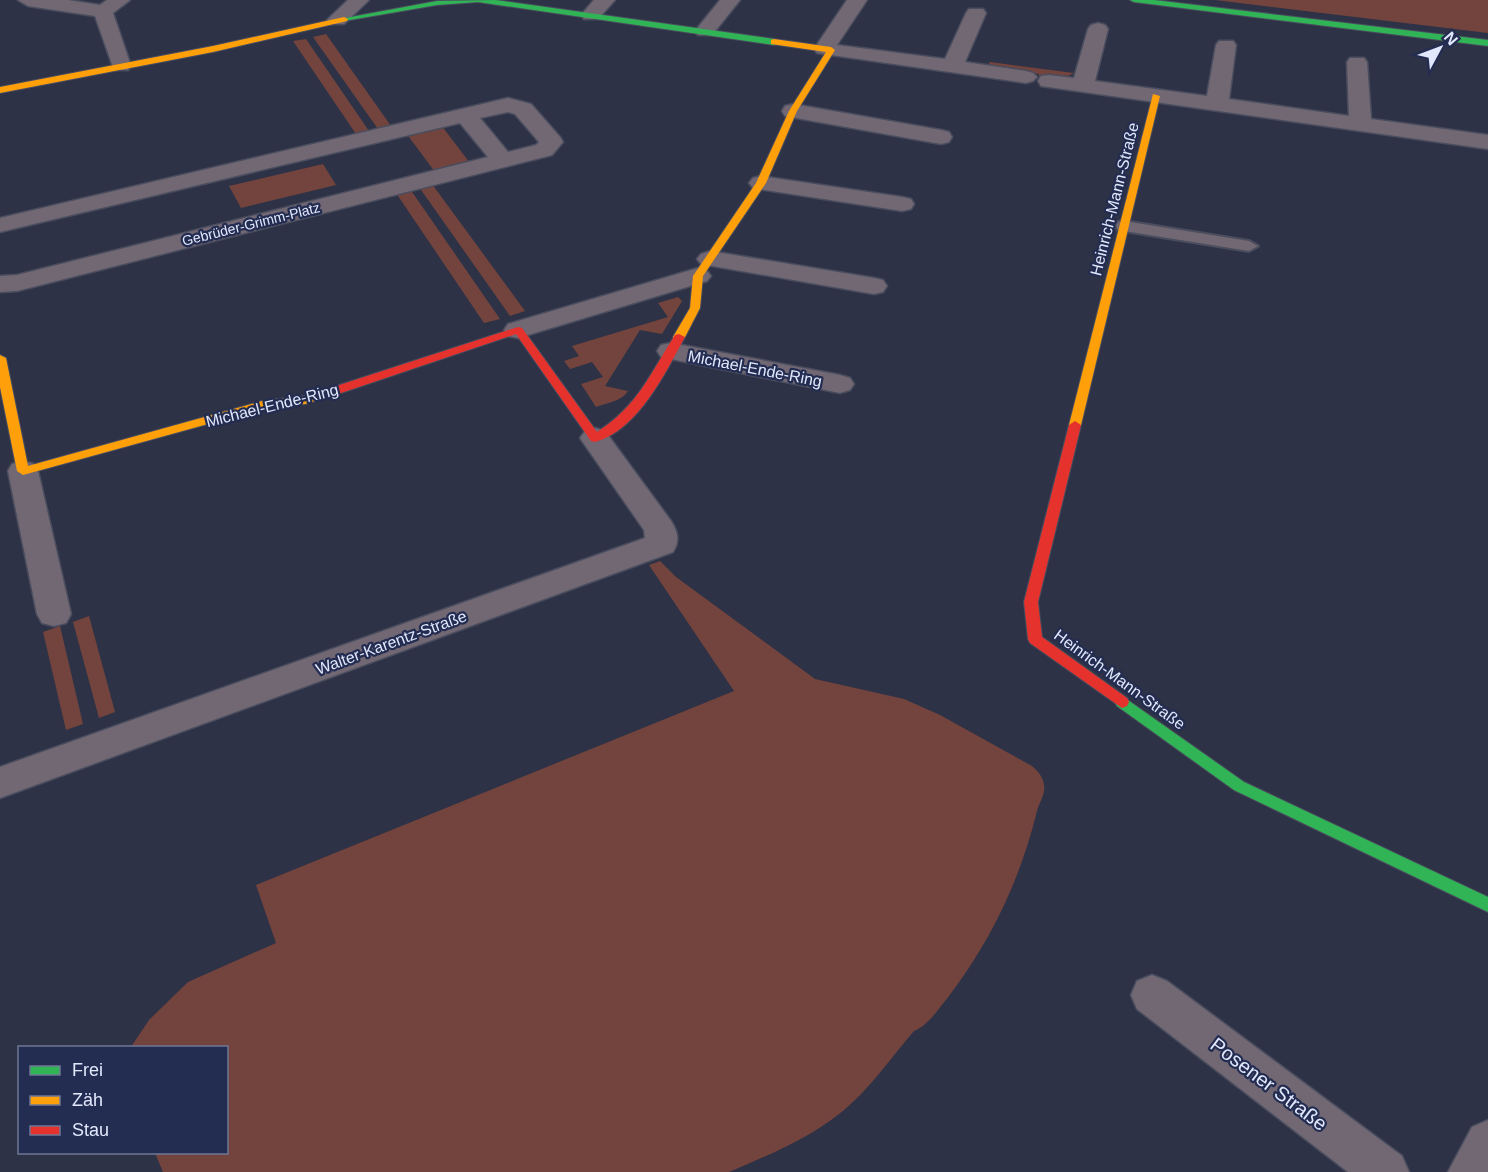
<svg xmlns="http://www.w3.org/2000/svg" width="1488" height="1172" font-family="Helvetica,sans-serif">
  <rect width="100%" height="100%" fill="#2e3246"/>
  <g fill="#73443d">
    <polygon points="1215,0 1488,0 1488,33"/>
    <polygon points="326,34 391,126 378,129 313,37"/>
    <polygon points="306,39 369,131 356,134 293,41"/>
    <polygon points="990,62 1074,73 1060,80 1039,77 1039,74 986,67"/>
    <polygon points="441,125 470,163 435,172 406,133"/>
    <polygon points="323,164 336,185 241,208 229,186"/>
    <polygon points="432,184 525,311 510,316 419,187"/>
    <polygon points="410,189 500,319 484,323 396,193"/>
    <path d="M 678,297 L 682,301 L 662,334 L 640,330 L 605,386 L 628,391 C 622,401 607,403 596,407 L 581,384 L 603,377 L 592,362 L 570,369 L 564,361 L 579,356 L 572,346 L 668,317 L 658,303 Z"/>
    <path d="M 660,561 L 676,577 L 815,679 L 904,699 L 940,715 L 1032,766 C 1038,771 1043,777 1044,785 C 1046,793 1039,803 1037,811 C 1020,880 992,939 949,996 C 939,1008 929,1025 914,1031 C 894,1054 876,1080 854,1101 C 819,1135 773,1153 729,1172 L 163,1172 L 155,1153 L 226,1152 L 226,1048 L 131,1047 L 149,1020 L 188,982 L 276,943 L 256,885 L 734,691 L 649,565 Z"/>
    <polygon points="89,616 115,712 99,718 73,622"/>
    <polygon points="60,626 83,724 66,730 43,632"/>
  </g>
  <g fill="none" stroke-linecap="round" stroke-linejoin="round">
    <defs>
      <polygon id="lane" points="1124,221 1249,241 1258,246 1249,251 1118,230 1116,226 1118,222"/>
      <g id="street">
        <polygon points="18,0 68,0 100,5 107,0 130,0 113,13 131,66 128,70 114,70 95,16 28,6"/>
        <polygon points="348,0 369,0 344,24 330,24 327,20"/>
        <polygon points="594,0 615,0 598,19 584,19 581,15"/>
        <polygon points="720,0 740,0 712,35 698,35 695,31"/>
        <polygon points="847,0 867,0 837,45 945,59 966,13 969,9 983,9 986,13 965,62 1026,71 1033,73 1037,77 1033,81 1026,83 817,53 814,49"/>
        <polygon points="1098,23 1105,25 1108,29 1095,81 1207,96 1216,45 1219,41 1233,41 1236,45 1229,99 1349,116 1347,62 1350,58 1364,58 1367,62 1371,119 1488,135 1488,149 1041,86 1038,81 1041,76 1049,75 1074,78 1088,29 1091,25"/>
        <path d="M 508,98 L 531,104 L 560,137 L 563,142 L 552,155 L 17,291 L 0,292 L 0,276 L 17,275 L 488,157 L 460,123 L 0,232 L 0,218 ZM 508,112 L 515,114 L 539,142 L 536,145 L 508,152 L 480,118 Z"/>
        <polygon points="793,104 941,130 949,132 952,137 949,142 941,144 785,116 782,111 785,106"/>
        <polygon points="761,176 902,197 911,199 914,204 911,209 902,211 753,188 749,183 753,178"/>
        <polygon points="710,251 874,278 883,280 887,286 883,292 874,294 701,264 697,259 701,254"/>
        <polygon points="698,268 707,271 711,276 707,281 518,338 508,336 504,330 508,324"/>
        <polygon points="671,343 840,375 850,378 854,384 850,390 840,393 661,357 657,351 661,345"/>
        <path d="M 595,428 L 605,431 L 671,521 C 678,532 680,541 673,552 L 0,798 L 0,767 L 645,538 L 644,530 L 580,438 L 585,431 Z"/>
        <polygon points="23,461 34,464 38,471 71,614 66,623 54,626 42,623 37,614 8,471 12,464"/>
        <polygon points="1152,975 1167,981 1402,1156 1409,1172 1348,1172 1137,1009 1131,995 1137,981"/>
        <polygon points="1488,1120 1488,1172 1448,1172 1472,1127"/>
      </g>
      <g id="fast">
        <polygon points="495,0 774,39 778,42 774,45 478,2 437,5 344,21 340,19 437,1"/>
        <polygon points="1130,0 1154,0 1488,40 1488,46 1134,2"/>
        <polygon points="1122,696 1244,782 1488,897 1488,912 1234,790 1117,706 1115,702 1117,698"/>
      </g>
      <g id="slow">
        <polygon points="344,17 348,19 347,21 213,52 0,93 0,87 213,46"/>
        <polygon points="774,39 831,47 835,50 797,111 766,183 703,276 700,308 685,337 679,340 675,339 673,337 690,308 693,276 756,183 789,111 826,52 771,44 771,40"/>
        <polygon points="1153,94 1160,96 1081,425 1075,429 1069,425"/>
        <polygon points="0,355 6,358 28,466 262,401 304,396 325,390 331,394 329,397 305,404 262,409 23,475 17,471 0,387"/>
      </g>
      <g id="jam">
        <path d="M 518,327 L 522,328 L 597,432 C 638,406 650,374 675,335 L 679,334 L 685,337 C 665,373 638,430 595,442 L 591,441 L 516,334 L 329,397 L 321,397 L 319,394 L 321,391 Z"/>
        <polygon points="1075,421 1081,425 1038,602 1042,637 1127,698 1129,702 1127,706 1122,708 1030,643 1028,639 1024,602 1069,425"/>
      </g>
    </defs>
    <use href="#lane" stroke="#494d5e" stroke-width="4"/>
    <use href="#street" stroke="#494d5e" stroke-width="3"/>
    <use href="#fast" stroke="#494d5e" stroke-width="2"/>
    <use href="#slow" stroke="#494d5e" stroke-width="2"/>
    <use href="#jam" stroke="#494d5e" stroke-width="2"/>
    <use href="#lane" fill="#726874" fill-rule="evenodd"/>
    <use href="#street" fill="#726874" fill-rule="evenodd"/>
    <use href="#fast" fill="#30b455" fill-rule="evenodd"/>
    <use href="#slow" fill="#ff9f0a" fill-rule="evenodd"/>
    <use href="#jam" fill="#e5322d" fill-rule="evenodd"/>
  </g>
  <g text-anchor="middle" stroke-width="4.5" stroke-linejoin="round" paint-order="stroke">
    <g font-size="14" fill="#e2e8fc" stroke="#232c51">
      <text transform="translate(251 224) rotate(-14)" y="5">Gebrüder-Grimm-Platz</text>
    </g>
    <g font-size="16" fill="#e2e8fc" stroke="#232c51">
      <text transform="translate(1114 199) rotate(-76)" y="6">Heinrich-Mann-Straße</text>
      <text transform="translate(755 368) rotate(11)" y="6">Michael-Ende-Ring</text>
      <text transform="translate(272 405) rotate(-14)" y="6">Michael-Ende-Ring</text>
      <text transform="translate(391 642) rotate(-20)" y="6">Walter-Karentz-Straße</text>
      <text transform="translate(1120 679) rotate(36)" y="6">Heinrich-Mann-Straße</text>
    </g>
    <g font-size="20" fill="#e2e8fc" stroke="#232c51">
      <text transform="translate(1269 1084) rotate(37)" y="7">Posener Straße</text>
    </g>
  </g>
  <rect x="18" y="1046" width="210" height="108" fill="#232c51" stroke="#6f7795" stroke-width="1.5"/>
  <rect x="30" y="1066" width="30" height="9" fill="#30b455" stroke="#6f7795" stroke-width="1.5"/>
  <text x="72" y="1076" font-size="18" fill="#e2e8fc">Frei</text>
  <rect x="30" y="1096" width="30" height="9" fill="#ff9f0a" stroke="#6f7795" stroke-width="1.5"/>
  <text x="72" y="1106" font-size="18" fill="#e2e8fc">Zäh</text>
  <rect x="30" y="1126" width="30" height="9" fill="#e5322d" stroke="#6f7795" stroke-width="1.5"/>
  <text x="72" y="1136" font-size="18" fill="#e2e8fc">Stau</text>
  <g transform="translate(1440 48) rotate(49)" stroke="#232c51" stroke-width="4.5" paint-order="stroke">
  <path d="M0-4.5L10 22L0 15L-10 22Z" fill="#e2e8fc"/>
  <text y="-9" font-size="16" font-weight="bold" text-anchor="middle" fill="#e2e8fc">N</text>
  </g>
</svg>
